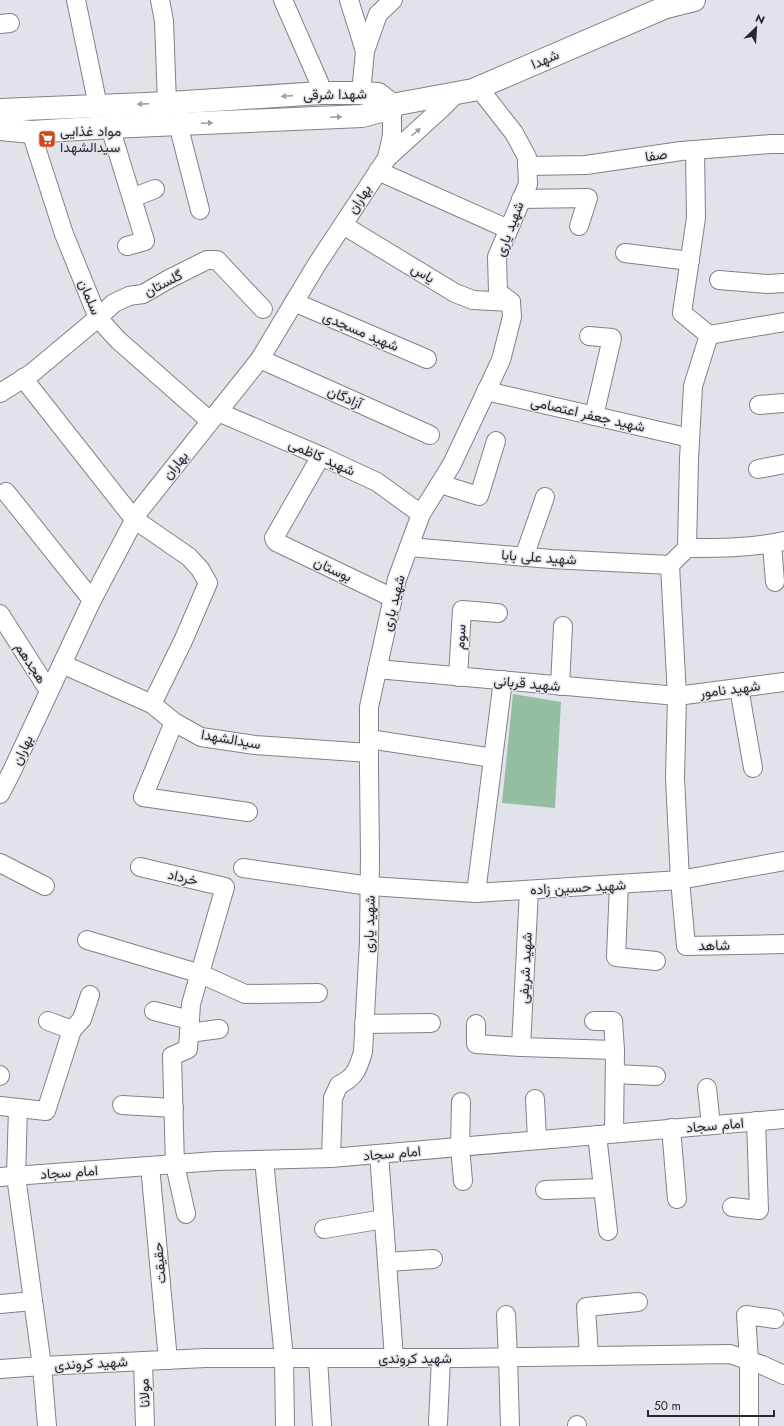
<svg xmlns="http://www.w3.org/2000/svg" width="784" height="1426" font-family="Jost,Vazirmatn,sans-serif">
  <rect width="100%" height="100%" fill="#e2e2eb"/>
  <polygon fill="#94bea2" points="513,694 561,702 555,808 502,803"/>
  <g fill="none" stroke-linecap="round" stroke-linejoin="round">
    <defs>
      <g id="minor">
        <polyline points="76,0 98,106"/>
        <polyline points="160,0 164,21 167,103"/>
        <polyline points="283,0 319,82 320,93"/>
        <polyline points="349,0 365,51"/>
        <polyline points="0,24 10,23"/>
        <polyline points="361,93 365,51 378,14 393,0"/>
        <polyline points="178,124 200,210"/>
        <polyline points="110,127 145,241 127,246"/>
        <polyline points="31,132 64,234 98,318 118,340 210,421"/>
        <polyline points="695,150 696,218 682,313 709,335 784,322"/>
        <polyline points="387,158 392,135 392,105"/>
        <polyline points="527,166 586,165 681,151 771,144 784,144"/>
        <polyline points="378,171 508,229"/>
        <polyline points="132,198 155,189"/>
        <polyline points="521,199 588,198 579,226"/>
        <polyline points="343,225 455,293 473,300 511,302"/>
        <polyline points="625,253 690,261"/>
        <polyline points="719,280 768,284 784,283"/>
        <polyline points="294,302 427,359"/>
        <polyline points="589,336 612,338 594,416"/>
        <polyline points="260,359 430,435"/>
        <polyline points="23,378 134,519 189,557 200,569 208,583 183,641 152,704"/>
        <polyline points="486,391 690,438"/>
        <polyline points="0,393 32,373 93,322 114,303 129,296 143,294 169,279 207,260 217,260 263,309"/>
        <polyline points="759,405 784,403"/>
        <polyline points="218,412 321,456 377,482 421,514"/>
        <polyline points="321,456 274,538 276,542 393,598"/>
        <polyline points="758,469 784,464"/>
        <polyline points="440,484 479,496 496,441"/>
        <polyline points="6,492 92,600"/>
        <path d="M 784,541 C 752,548 719,548 687,548 L 670,565 L 677,696 L 675,778 L 680,880 L 686,946 L 784,944"/>
        <polyline points="772,544 775,582"/>
        <polyline points="409,547 551,559 670,565"/>
        <polyline points="687,548 689,459 693,386 709,335"/>
        <polyline points="524,557 545,497"/>
        <polyline points="0,614 49,691"/>
        <polyline points="62,664 152,704 174,722 201,737 255,745 369,753"/>
        <polyline points="377,669 677,696 784,682"/>
        <polyline points="458,677 462,610 498,613"/>
        <polyline points="560,686 563,626"/>
        <polyline points="739,688 753,768"/>
        <polyline points="174,722 143,797 248,812"/>
        <polyline points="369,739 493,758"/>
        <polyline points="0,794 11,773 92,600 139,511 260,359 317,264 387,158 443,107 457,93"/>
        <polyline points="0,863 45,886"/>
        <polyline points="140,867 225,887 191,1004 188,1049 172,1056 175,1165 186,1214"/>
        <polyline points="243,868 370,886 476,893 680,880 784,861"/>
        <polyline points="619,884 616,957 656,961"/>
        <polyline points="476,893 503,680"/>
        <polyline points="87,940 201,974 245,994 318,993"/>
        <polyline points="154,1011 190,1020"/>
        <polyline points="48,1021 72,1030"/>
        <polyline points="594,1021 613,1021 615,1050 614,1133"/>
        <polyline points="364,1024 431,1023"/>
        <polyline points="476,1024 476,1044 521,1047 615,1050"/>
        <polyline points="189,1033 219,1029"/>
        <polyline points="521,1047 529,890"/>
        <polyline points="615,1074 656,1076"/>
        <polyline points="0,1076 0,1075"/>
        <polyline points="707,1088 711,1125"/>
        <polyline points="535,1099 537,1140"/>
        <polyline points="461,1102 460,1147 463,1181"/>
        <polyline points="122,1105 174,1108"/>
        <polyline points="0,1106 46,1111 72,1030 82,1019 90,995"/>
        <polyline points="18,1108 16,1176 42,1366 47,1426"/>
        <polyline points="671,1128 677,1199"/>
        <polyline points="597,1135 608,1231"/>
        <polyline points="379,1154 394,1358"/>
        <path d="M 331,1158 L 333,1098 L 339,1085 C 356,1077 358,1068 363,1052 L 369,941 L 370,856 L 369,771 L 369,707 L 397,579 L 421,514 L 452,464 L 501,360 L 512,317 L 511,302 L 498,292 L 497,257 L 528,184 L 527,157 L 514,133 L 478,87"/>
        <polyline points="264,1160 284,1358 285,1426"/>
        <polyline points="150,1166 168,1360"/>
        <polyline points="0,1177 216,1161 331,1158 784,1119"/>
        <polyline points="545,1190 603,1188"/>
        <polyline points="732,1207 759,1210 756,1121"/>
        <polyline points="324,1229 384,1219"/>
        <polyline points="387,1262 433,1259"/>
        <polyline points="0,1304 33,1301"/>
        <polyline points="506,1315 508,1357 510,1426"/>
        <polyline points="589,1356 586,1307 638,1302"/>
        <polyline points="318,1358 322,1426"/>
        <polyline points="143,1361 145,1426"/>
        <polyline points="0,1369 42,1366 205,1358 461,1358 730,1354 762,1365 784,1375"/>
        <polyline points="438,1423 441,1358"/>
        <polyline points="577,1425 577,1426"/>
        <polyline points="749,1426 749,1360 746,1315 775,1319"/>
      </g>
      <g id="major">
        <polyline points="0,110 170,103 320,93 361,93 378,94 392,105"/>
        <polyline points="0,129 31,132 110,127 362,116 381,111 392,105 473,90 666,7 694,0"/>
      </g>
    </defs>
    <use href="#minor" stroke="#82818a" stroke-width="20"/>
    <use href="#major" stroke="#82818a" stroke-width="24"/>
    <use href="#minor" stroke="#fff" stroke-width="18"/>
    <use href="#major" stroke="#fff" stroke-width="22"/>
  </g>
  <defs><path id="oneway-solid" d="M-6-.8H1V-3.2L6.5 0L1 3.2V.8H-6Z"/></defs>
  <g fill="#9e9ea0">
    <use href="#oneway-solid" transform="translate(287 96) rotate(176)"/>
    <use href="#oneway-solid" transform="translate(143 104) rotate(177)"/>
    <use href="#oneway-solid" transform="translate(336 117) rotate(-3)"/>
    <use href="#oneway-solid" transform="translate(207 123) rotate(-3)"/>
    <use href="#oneway-solid" transform="translate(416 132) rotate(-42)"/>
  </g>
  <defs>
    <symbol id="supermarket-square" viewBox="-11 -11 22 22"><rect x="-9" y="-9" width="18" height="18" rx="4" fill="#ce4619" stroke="#e2e2eb"/><path d="M-6-5.5h2.5l.6 2H6L4.5 2H-2.5L-4.4-4H-6ZM-1.5 3.2a1.3 1.3 0 1 0 .1 0ZM3 3.2a1.3 1.3 0 1 0 .1 0Z" fill="#fff"/></symbol>
  </defs>
  <g fill-rule="evenodd">
    <use href="#supermarket-square" x="37" y="129" width="20" height="20"/>
  </g>
  <g text-anchor="middle" stroke-width="3" stroke-linejoin="round" paint-order="stroke">
    <g font-size="14" fill="#28272b" stroke="#e2e2eb">
      <text transform="translate(545 59) rotate(-23)" y="5">شهدا</text>
      <text transform="translate(335 94) rotate(-1)" y="5">شهدا شرقی</text>
      <text transform="translate(656 155) rotate(-8)" y="5">صفا</text>
      <text transform="translate(359 199) rotate(-57)" y="5">بهاران</text>
      <text transform="translate(509 229) rotate(-69)" y="5">شهید یاری</text>
      <text transform="translate(423 273) rotate(31)" y="5">یاس</text>
      <text transform="translate(163 283) rotate(-27)" y="5">گلستان</text>
      <text transform="translate(90 297) rotate(67)" y="5">سلمان</text>
      <text transform="translate(361 331) rotate(23)" y="5">شهید مسجدی</text>
      <text transform="translate(345 397) rotate(24)" y="5">آزادگان</text>
      <text transform="translate(588 414) rotate(13)" y="5">شهید جعفر اعتصامی</text>
      <text transform="translate(322 457) rotate(24)" y="5">شهید کاظمی</text>
      <text transform="translate(175 465) rotate(-51)" y="5">بهاران</text>
      <text transform="translate(539 557) rotate(4)" y="5">شهید علی بابا</text>
      <text transform="translate(333 569) rotate(25)" y="5">بوستان</text>
      <text transform="translate(393 603) rotate(-76)" y="5">شهید یاری</text>
      <text transform="translate(460 637) rotate(-87)" y="5">سوم</text>
      <text transform="translate(31 663) rotate(57)" y="5">هجدهم</text>
      <text transform="translate(527 683) rotate(5)" y="5">شهید قربانی</text>
      <text transform="translate(730 689) rotate(-7)" y="5">شهید نامور</text>
      <text transform="translate(231 739) rotate(10)" y="5">سیدالشهدا</text>
      <text transform="translate(22 750) rotate(-65)" y="5">بهاران</text>
      <text transform="translate(183 877) rotate(13)" y="5">خرداد</text>
      <text transform="translate(578 887) rotate(-3)" y="5">شهید حسین زاده</text>
      <text transform="translate(369 924) rotate(-88)" y="5">شهید یاری</text>
      <text transform="translate(714 945) rotate(-1)" y="5">شاهد</text>
      <text transform="translate(525 968) rotate(-87)" y="5">شهید شریفی</text>
      <text transform="translate(715 1125) rotate(-5)" y="5">امام سجاد</text>
      <text transform="translate(392 1153) rotate(-5)" y="5">امام سجاد</text>
      <text transform="translate(69 1172) rotate(-4)" y="5">امام سجاد</text>
      <text transform="translate(159 1263) rotate(-95)" y="5">حقیقت</text>
      <text x="415" y="1363">شهید کروندی</text>
      <text transform="translate(91 1363) rotate(-3)" y="5">شهید کروندی</text>
      <text transform="translate(144 1393) rotate(-92)" y="5">مولانا</text>
    </g>
    <g font-size="14" fill="#28272b" stroke="#e2e2eb" text-anchor="start">
      <text x="60" y="136">مواد غذایی<tspan x="60" dy="16">سیدالشهدا</tspan></text>
    </g>
  </g>
  <g transform="translate(756 28) rotate(25)" stroke="#e2e2eb" stroke-width="3" paint-order="stroke">
  <path d="M0-3L7 15L0 10L-7 15Z" fill="#28272b"/>
  <text y="-6" font-size="11" font-weight="bold" text-anchor="middle" fill="#28272b">N</text>
  </g>
  <path d="M648 1410v6h126v-6" fill="none" stroke="#28272b" stroke-width="2"/>
  <text x="654" y="1410" font-size="12" fill="#28272b" stroke="#e2e2eb" stroke-width="3" paint-order="stroke">50 m</text>
</svg>
